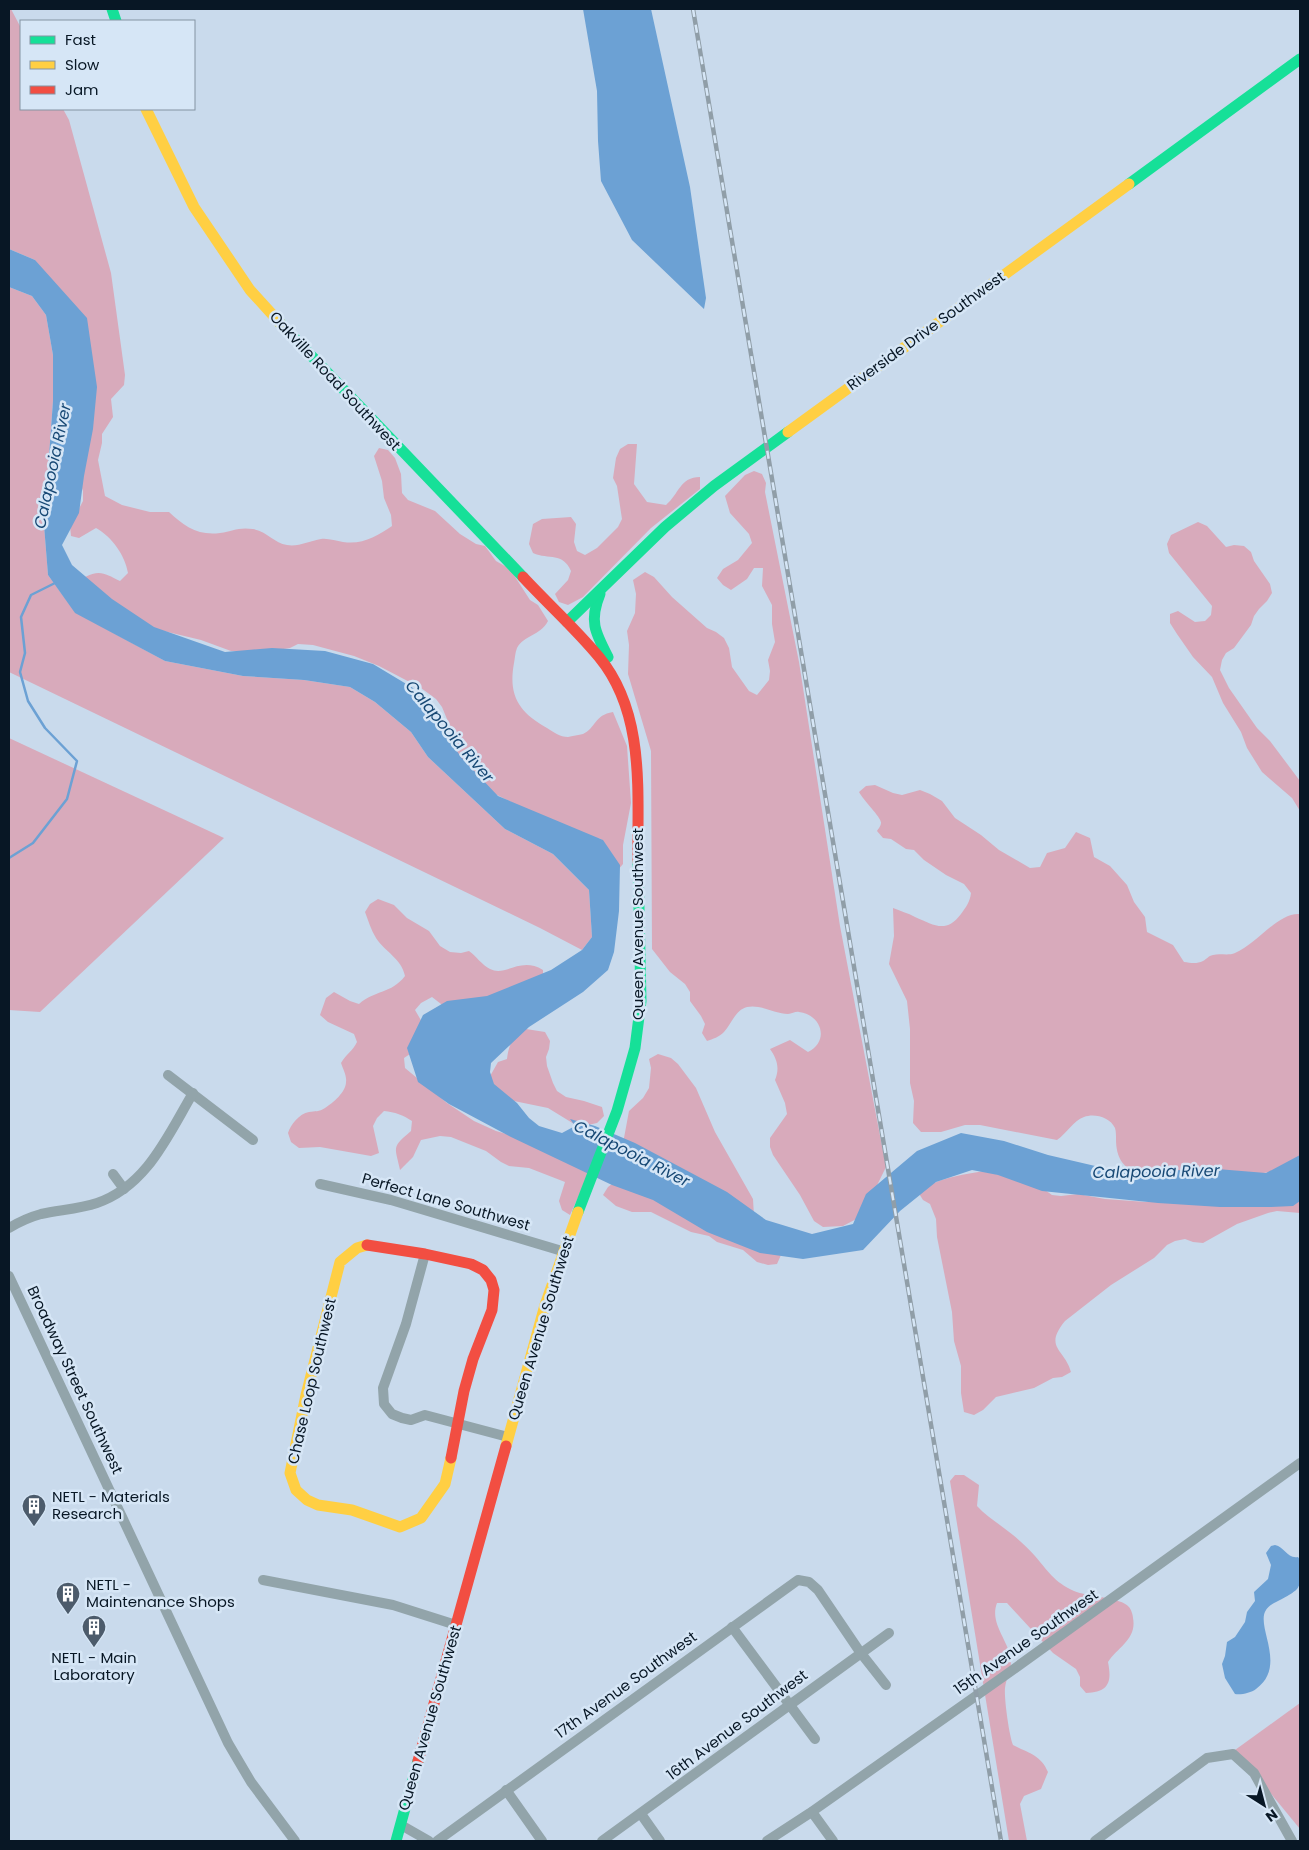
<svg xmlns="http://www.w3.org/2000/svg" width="1309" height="1850" font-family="Poppins,sans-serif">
  <rect width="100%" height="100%" fill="#c9daec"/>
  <g fill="#d8aabb">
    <path d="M 9,9 L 11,9 L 21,28 L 21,109 L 63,109 L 69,120 L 111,273 L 125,375 L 124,385 L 111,399 L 113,417 L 102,434 L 102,443 L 98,460 L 105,496 L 122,505 L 150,512 L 169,512 C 184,526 198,536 220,533 C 233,531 238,527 253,529 C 268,532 274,543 287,545 C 298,547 310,541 321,539 C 328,538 336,541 343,542 C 363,545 377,536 392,526 L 391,515 L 384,498 L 382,481 L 374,456 L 379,448 L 388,450 L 395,458 L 401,474 L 402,493 L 408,500 L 435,511 L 460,534 L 476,544 L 485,546 L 496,561 L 510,569 L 530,600 L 538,605 L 548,621 C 540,636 524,635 517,648 C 515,653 515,658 514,663 C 508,696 519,712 547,728 C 553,732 560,737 568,737 C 572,736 579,735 583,734 C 596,728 594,715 613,712 L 627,746 L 631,803 L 623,845 L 623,864 L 617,871 L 614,863 L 612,854 L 601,839 L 575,834 L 495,794 L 455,751 L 449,724 L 442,707 L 436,699 L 421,688 L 379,666 L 354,656 L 313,645 L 298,644 L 290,648 L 271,651 L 231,651 L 201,640 L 151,628 L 134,621 L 85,577 C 100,569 106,574 120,581 L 128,573 C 125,555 112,537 96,528 L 79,538 L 71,536 L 70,526 L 83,501 L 83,491 L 80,482 L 79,463 L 35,260 L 9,249 Z"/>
    <polygon points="9,287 32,296 46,315 53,355 53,401 44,525 48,575 75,612 165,661 243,676 304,680 350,687 375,702 411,732 428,757 505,829 553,854 589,890 592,937 582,950 540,928 9,672"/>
    <path d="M 628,444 L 637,444 L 634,484 L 647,502 L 666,505 C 679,494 680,477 700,477 L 700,489 L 651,528 L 583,597 L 568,605 L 559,602 L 555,594 L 568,580 L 571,571 C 563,552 549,560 533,553 L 529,544 L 533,524 L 542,519 L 571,517 L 576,524 L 574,542 L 577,551 L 585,555 L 597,548 L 618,527 L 622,519 L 617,486 L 613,478 L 616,458 L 620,449 Z"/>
    <path d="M 754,471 L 762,474 L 766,483 L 765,492 L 799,662 L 840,926 L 886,1167 L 862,1216 L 843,1226 L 823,1227 L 814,1221 L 800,1195 L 773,1155 L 770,1147 L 770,1138 L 787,1114 L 785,1103 L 775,1080 C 780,1068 777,1059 770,1049 L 790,1040 L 808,1052 C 831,1040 820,1014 799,1012 C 796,1011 792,1014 788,1014 C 775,1014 761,1004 747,1007 C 735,1010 731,1025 724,1032 C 719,1037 713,1039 707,1041 L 702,1033 L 705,1024 L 701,1016 L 690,1001 L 690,992 L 685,984 L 670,972 L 652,949 L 651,751 L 628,674 L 629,645 L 627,631 L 635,613 L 636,594 L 633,580 L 645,572 L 654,577 L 672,597 L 707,628 L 716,632 L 724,638 L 729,648 L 732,667 L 749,691 L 757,695 L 769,680 L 770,671 L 768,660 L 775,642 L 772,624 L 772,605 L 762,586 L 763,568 L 754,568 L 747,579 L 731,590 L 723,585 L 717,578 L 723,569 L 738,560 L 752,543 L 749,534 L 730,513 L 725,496 L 745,475 Z"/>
    <polygon points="1198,522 1207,526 1226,547 1234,545 1244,546 1251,552 1254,561 1270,584 1272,593 1267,601 1259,609 1254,616 1251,625 1234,648 1226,653 1222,660 1220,670 1229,688 1257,728 1270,741 1300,781 1300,811 1292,798 1262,772 1247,748 1241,732 1223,703 1212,677 1193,657 1177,634 1170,623 1170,614 1178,611 1195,622 1205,621 1211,615 1212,606 1169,553 1167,544 1171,535"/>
    <polygon points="9,738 224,838 40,1012 9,1010"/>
    <path d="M 875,785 L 893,793 L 902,795 L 920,790 L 930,794 L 942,801 L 955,818 L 981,835 L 999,850 L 1030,868 L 1040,867 L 1047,853 L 1065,848 L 1076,832 L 1090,838 L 1094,857 L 1110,866 L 1127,885 L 1134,902 L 1145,917 L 1147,932 L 1173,945 L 1184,962 C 1191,963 1197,964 1203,961 C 1207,959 1208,956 1213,955 C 1220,953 1228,956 1235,953 C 1256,945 1278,912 1300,914 L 1300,1161 L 1287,1170 L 1263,1173 L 1141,1174 C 1123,1169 1116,1158 1116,1139 C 1116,1136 1116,1131 1115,1128 C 1110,1117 1094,1113 1084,1117 C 1073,1121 1067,1133 1057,1140 L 980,1125 L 965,1125 L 941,1132 L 921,1132 L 913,1123 L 914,1101 L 910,1083 L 910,1029 L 907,1001 L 889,964 L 894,936 L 893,908 C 900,911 908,913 915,917 C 934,925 946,934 961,914 C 966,907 970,902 971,893 L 964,884 L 946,875 L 924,860 L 914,850 L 906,849 L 891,839 L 883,838 L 877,831 C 878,829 881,826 881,823 C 882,818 863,800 859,792 L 866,786 Z"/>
    <path d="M 378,899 L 394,905 L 407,918 L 429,931 L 440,946 L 450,952 L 461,953 L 469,951 C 476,956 482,965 490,969 C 506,977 520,956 543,970 L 543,979 L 447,1012 L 441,1004 L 432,997 L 421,1003 L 415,1010 L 422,1022 L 419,1048 L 404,1058 L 405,1068 L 447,1103 L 474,1121 L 496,1131 L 514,1136 L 589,1173 L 570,1215 L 562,1210 L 559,1201 L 565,1182 L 529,1168 L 509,1166 L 501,1162 L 486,1151 L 451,1137 L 440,1136 L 421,1140 L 413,1157 L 400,1170 C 395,1146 391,1148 411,1131 L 412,1121 C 403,1115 395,1112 384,1111 L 377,1118 L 373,1126 L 379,1153 L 371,1156 L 320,1147 L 299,1148 L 291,1142 L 288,1133 C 291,1124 299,1114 309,1112 C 315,1111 319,1112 325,1108 C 333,1103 346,1092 346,1082 C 347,1076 343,1069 341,1063 C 346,1054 353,1051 357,1042 L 354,1034 L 328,1022 L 320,1015 L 326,998 L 334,992 L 350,1001 L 359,1004 C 375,990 391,994 405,976 C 401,958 386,953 376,938 C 371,930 368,920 365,912 L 370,904 Z"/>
    <path d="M 526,1029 L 545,1032 L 550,1041 L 549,1049 L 546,1057 L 547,1066 L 553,1083 L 557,1091 L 566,1097 L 584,1101 L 602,1107 L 604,1116 L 597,1123 L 579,1127 L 548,1108 L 514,1101 L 498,1093 L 489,1078 L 498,1062 L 507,1059 C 509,1042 513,1039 526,1029 Z"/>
    <polygon points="658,1054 671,1058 678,1064 696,1088 715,1132 753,1199 754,1216 781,1255 777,1264 768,1265 757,1262 743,1250 717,1242 709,1236 691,1232 651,1212 632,1212 616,1206 603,1195 608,1187 616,1181 629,1111 643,1098 649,1088 651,1068 649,1059"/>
    <path d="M 984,1171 L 1038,1185 L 1052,1195 L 1061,1196 L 1078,1194 L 1105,1199 L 1146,1202 L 1300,1196 L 1300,1213 L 1277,1211 L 1268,1213 L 1237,1224 L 1203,1243 L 1193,1242 L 1185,1239 L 1175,1241 L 1167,1245 L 1154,1258 L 1111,1285 L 1065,1321 C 1043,1348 1065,1349 1071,1372 L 1062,1377 L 1053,1378 L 1034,1388 L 996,1397 L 983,1410 L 974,1415 L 964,1412 L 961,1393 L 961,1366 L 954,1341 L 952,1312 L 937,1237 L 936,1219 L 930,1204 L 923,1200 L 918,1192 C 937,1178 961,1175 984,1171 Z"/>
    <path d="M 955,1475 L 964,1475 L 979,1485 L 977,1506 C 987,1517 1001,1525 1013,1535 C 1020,1541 1028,1548 1035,1556 C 1048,1571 1054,1582 1074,1591 C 1087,1597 1121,1597 1129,1607 C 1131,1609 1133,1615 1133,1618 C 1137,1639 1118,1647 1108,1662 C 1112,1682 1109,1692 1086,1693 L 1080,1686 L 1080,1677 L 1076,1669 L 1053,1653 L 1007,1603 L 997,1603 C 989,1624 1009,1640 1011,1661 C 1011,1670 1006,1679 1005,1688 C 1004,1698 1009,1735 1013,1745 C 1028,1753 1041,1755 1048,1772 L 1041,1789 L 1024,1796 L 1020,1804 L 1027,1841 L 1009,1841 L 950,1481 Z"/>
    <polygon points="1300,1703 1300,1829 1235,1750"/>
  </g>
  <g fill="#6ca1d4">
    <polygon points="583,9 651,9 690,187 706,298 704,309 632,240 601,181 598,141 597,91"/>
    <polygon points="9,249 35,260 87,318 97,387 93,429 84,476 79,513 62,545 72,565 112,599 154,627 225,652 272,648 325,651 373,664 413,688 461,757 498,796 603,840 620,865 619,911 614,952 608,970 583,992 529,1027 491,1063 490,1072 494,1084 517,1103 529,1118 539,1126 562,1133 575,1126 570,1119 595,1126 635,1143 727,1192 766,1220 812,1234 853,1224 866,1194 917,1151 961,1133 1004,1141 1048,1155 1121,1172 1217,1169 1266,1173 1300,1155 1300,1201 1293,1206 1271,1207 1220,1207 1158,1203 1042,1191 998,1175 972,1170 936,1182 900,1211 863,1250 803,1259 760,1253 707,1232 653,1200 612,1185 511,1137 449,1104 418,1082 407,1048 423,1015 447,1001 487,996 551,970 582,950 592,937 589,890 553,854 505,829 428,757 411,732 375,702 350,687 304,680 243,676 165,661 75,613 48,575 44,525 53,401 53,355 46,315 32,296 9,287"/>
    <path d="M 1275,1545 C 1285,1547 1287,1559 1298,1557 L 1300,1560 C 1300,1589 1304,1587 1278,1601 C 1274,1603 1268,1606 1266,1610 C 1255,1626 1288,1666 1256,1689 C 1251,1693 1241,1695 1235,1694 L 1225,1678 L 1222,1664 L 1225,1656 L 1227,1642 L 1235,1637 L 1245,1622 L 1247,1612 L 1255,1601 L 1254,1592 L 1268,1579 L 1271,1565 L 1266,1553 L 1271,1546 Z"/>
  </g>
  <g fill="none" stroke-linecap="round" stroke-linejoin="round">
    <polyline stroke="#6ca1d4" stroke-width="2.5" points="9,858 33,843 67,799 77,761 45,728 28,701 20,672 25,653 21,617 31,595 55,583"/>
    <g stroke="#92a4aa" stroke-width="10">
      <polyline points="168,1075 253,1140"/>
      <polyline points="113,1174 124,1189"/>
      <polyline points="320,1184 391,1200 562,1251"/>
      <path d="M 9,1228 C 19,1222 30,1217 41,1214 C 59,1210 79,1209 97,1203 C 147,1186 168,1135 193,1093"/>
      <polyline points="425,1254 406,1324 383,1388 384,1404 392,1414 402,1418 411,1420 425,1415 508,1437"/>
      <polyline points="9,1276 228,1743 251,1782 295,1841"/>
      <polyline points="263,1580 393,1605 456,1625"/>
      <polyline points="732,1627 815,1739"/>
      <polyline points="506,1790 542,1841"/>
      <polyline points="812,1812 833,1841"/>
      <polyline points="641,1814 660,1841"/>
      <polyline points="401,1825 429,1841"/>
      <polyline points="437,1841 798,1580 809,1582 818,1590 860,1652 886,1685"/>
      <polyline points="602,1841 889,1633"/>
      <polyline points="767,1841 810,1813 1007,1674 1300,1463"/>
      <polyline points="1095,1841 1207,1758 1233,1754 1254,1773 1292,1841"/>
    </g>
    <g stroke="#16e098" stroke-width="11">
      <polyline points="112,9 116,21"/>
      <polyline points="1129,184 1300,59"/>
      <polyline points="280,323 523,577"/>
      <path d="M 600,594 C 589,621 595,632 608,657"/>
      <polyline points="567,622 665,527 714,486 788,432"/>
      <polyline points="578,1212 617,1111 635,1048 641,1001 638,862"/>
      <polyline points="396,1841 418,1761"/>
    </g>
    <g stroke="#ffcf43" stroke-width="11">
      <polyline points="146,109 194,207 250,290 280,323"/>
      <polyline points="788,432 1129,184"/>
      <polyline points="367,1245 357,1248 340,1262 306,1395 290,1473 296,1490 307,1500 318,1505 352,1510 400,1527 421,1518 445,1484 451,1458"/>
      <polyline points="506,1446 545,1305 578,1212"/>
    </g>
    <g stroke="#f24e42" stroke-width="11">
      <path d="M 523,577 C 548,604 576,629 599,657 C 646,714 637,793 638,862"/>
      <polyline points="367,1245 425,1254 471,1264 483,1270 491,1280 494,1290 492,1310 473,1359 464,1391 451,1458"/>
      <polyline points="418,1761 506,1446"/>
    </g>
    <defs>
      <polyline id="rail" points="693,9 1001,1841"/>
    </defs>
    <use href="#rail" stroke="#909ea8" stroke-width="4.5"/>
    <use href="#rail" stroke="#d6e6f6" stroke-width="2.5" stroke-dasharray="8" stroke-linecap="butt"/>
  </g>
  <defs>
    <symbol id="building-pin" viewBox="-11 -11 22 30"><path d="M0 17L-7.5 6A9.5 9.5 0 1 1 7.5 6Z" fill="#4c5b6b" stroke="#d6e6f6"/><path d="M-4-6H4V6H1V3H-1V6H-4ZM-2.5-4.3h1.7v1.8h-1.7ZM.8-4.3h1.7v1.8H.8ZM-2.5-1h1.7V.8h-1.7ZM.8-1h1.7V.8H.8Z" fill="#fff"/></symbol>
  </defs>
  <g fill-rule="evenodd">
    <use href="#building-pin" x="20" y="1492" width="28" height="38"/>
    <use href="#building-pin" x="54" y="1580" width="28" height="38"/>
    <use href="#building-pin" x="80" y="1613" width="28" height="38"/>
  </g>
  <g text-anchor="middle" stroke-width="5" stroke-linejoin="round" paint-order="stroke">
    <g font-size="15" fill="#081725" stroke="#d6e6f6">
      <text transform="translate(926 331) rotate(-36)" y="5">Riverside Drive Southwest</text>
      <text transform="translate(335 381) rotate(47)" y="5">Oakville Road Southwest</text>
      <text transform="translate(638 924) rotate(-90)" y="5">Queen Avenue Southwest</text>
      <text transform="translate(446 1202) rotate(16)" y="5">Perfect Lane Southwest</text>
      <text transform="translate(541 1328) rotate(-73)" y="5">Queen Avenue Southwest</text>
      <text transform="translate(75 1380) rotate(65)" y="5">Broadway Street Southwest</text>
      <text transform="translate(312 1381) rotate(-77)" y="5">Chase Loop Southwest</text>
      <text transform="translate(1026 1642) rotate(-35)" y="5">15th Avenue Southwest</text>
      <text transform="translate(626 1685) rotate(-36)" y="5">17th Avenue Southwest</text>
      <text transform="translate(430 1718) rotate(-74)" y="5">Queen Avenue Southwest</text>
      <text transform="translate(737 1725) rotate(-37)" y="5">16th Avenue Southwest</text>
    </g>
    <g font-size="15" fill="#081725" stroke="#d6e6f6" text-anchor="start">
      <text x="52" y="1502">NETL - Materials<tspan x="52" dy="17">Research</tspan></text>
      <text x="86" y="1590">NETL -<tspan x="86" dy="17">Maintenance Shops</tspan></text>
      <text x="94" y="1663" text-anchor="middle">NETL - Main<tspan x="94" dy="17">Laboratory</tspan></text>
    </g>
    <g font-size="16" font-style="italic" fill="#174874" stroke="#d6e6f6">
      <text transform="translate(52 466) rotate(-78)" y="6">Calapooia River</text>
      <text transform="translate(450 731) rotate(50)" y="6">Calapooia River</text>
      <text transform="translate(632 1153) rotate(27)" y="6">Calapooia River</text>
      <text transform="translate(1156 1171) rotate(-1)" y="6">Calapooia River</text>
    </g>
  </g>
  <rect width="1309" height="1850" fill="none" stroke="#081725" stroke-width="20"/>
  <rect x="20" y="20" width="175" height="90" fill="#d6e6f6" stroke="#8493a2"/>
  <rect x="30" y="36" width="25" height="8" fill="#16e098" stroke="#8493a2"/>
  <text x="65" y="45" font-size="15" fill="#081725">Fast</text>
  <rect x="30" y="61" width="25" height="8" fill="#ffcf43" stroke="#8493a2"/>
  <text x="65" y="70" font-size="15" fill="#081725">Slow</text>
  <rect x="30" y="86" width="25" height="8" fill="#f24e42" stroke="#8493a2"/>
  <text x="65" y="95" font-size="15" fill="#081725">Jam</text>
  <g transform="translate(1264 1805) rotate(144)" stroke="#d6e6f6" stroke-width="4" paint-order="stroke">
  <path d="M0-4L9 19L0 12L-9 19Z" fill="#081725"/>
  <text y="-8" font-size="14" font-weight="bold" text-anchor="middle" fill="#081725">N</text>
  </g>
</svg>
